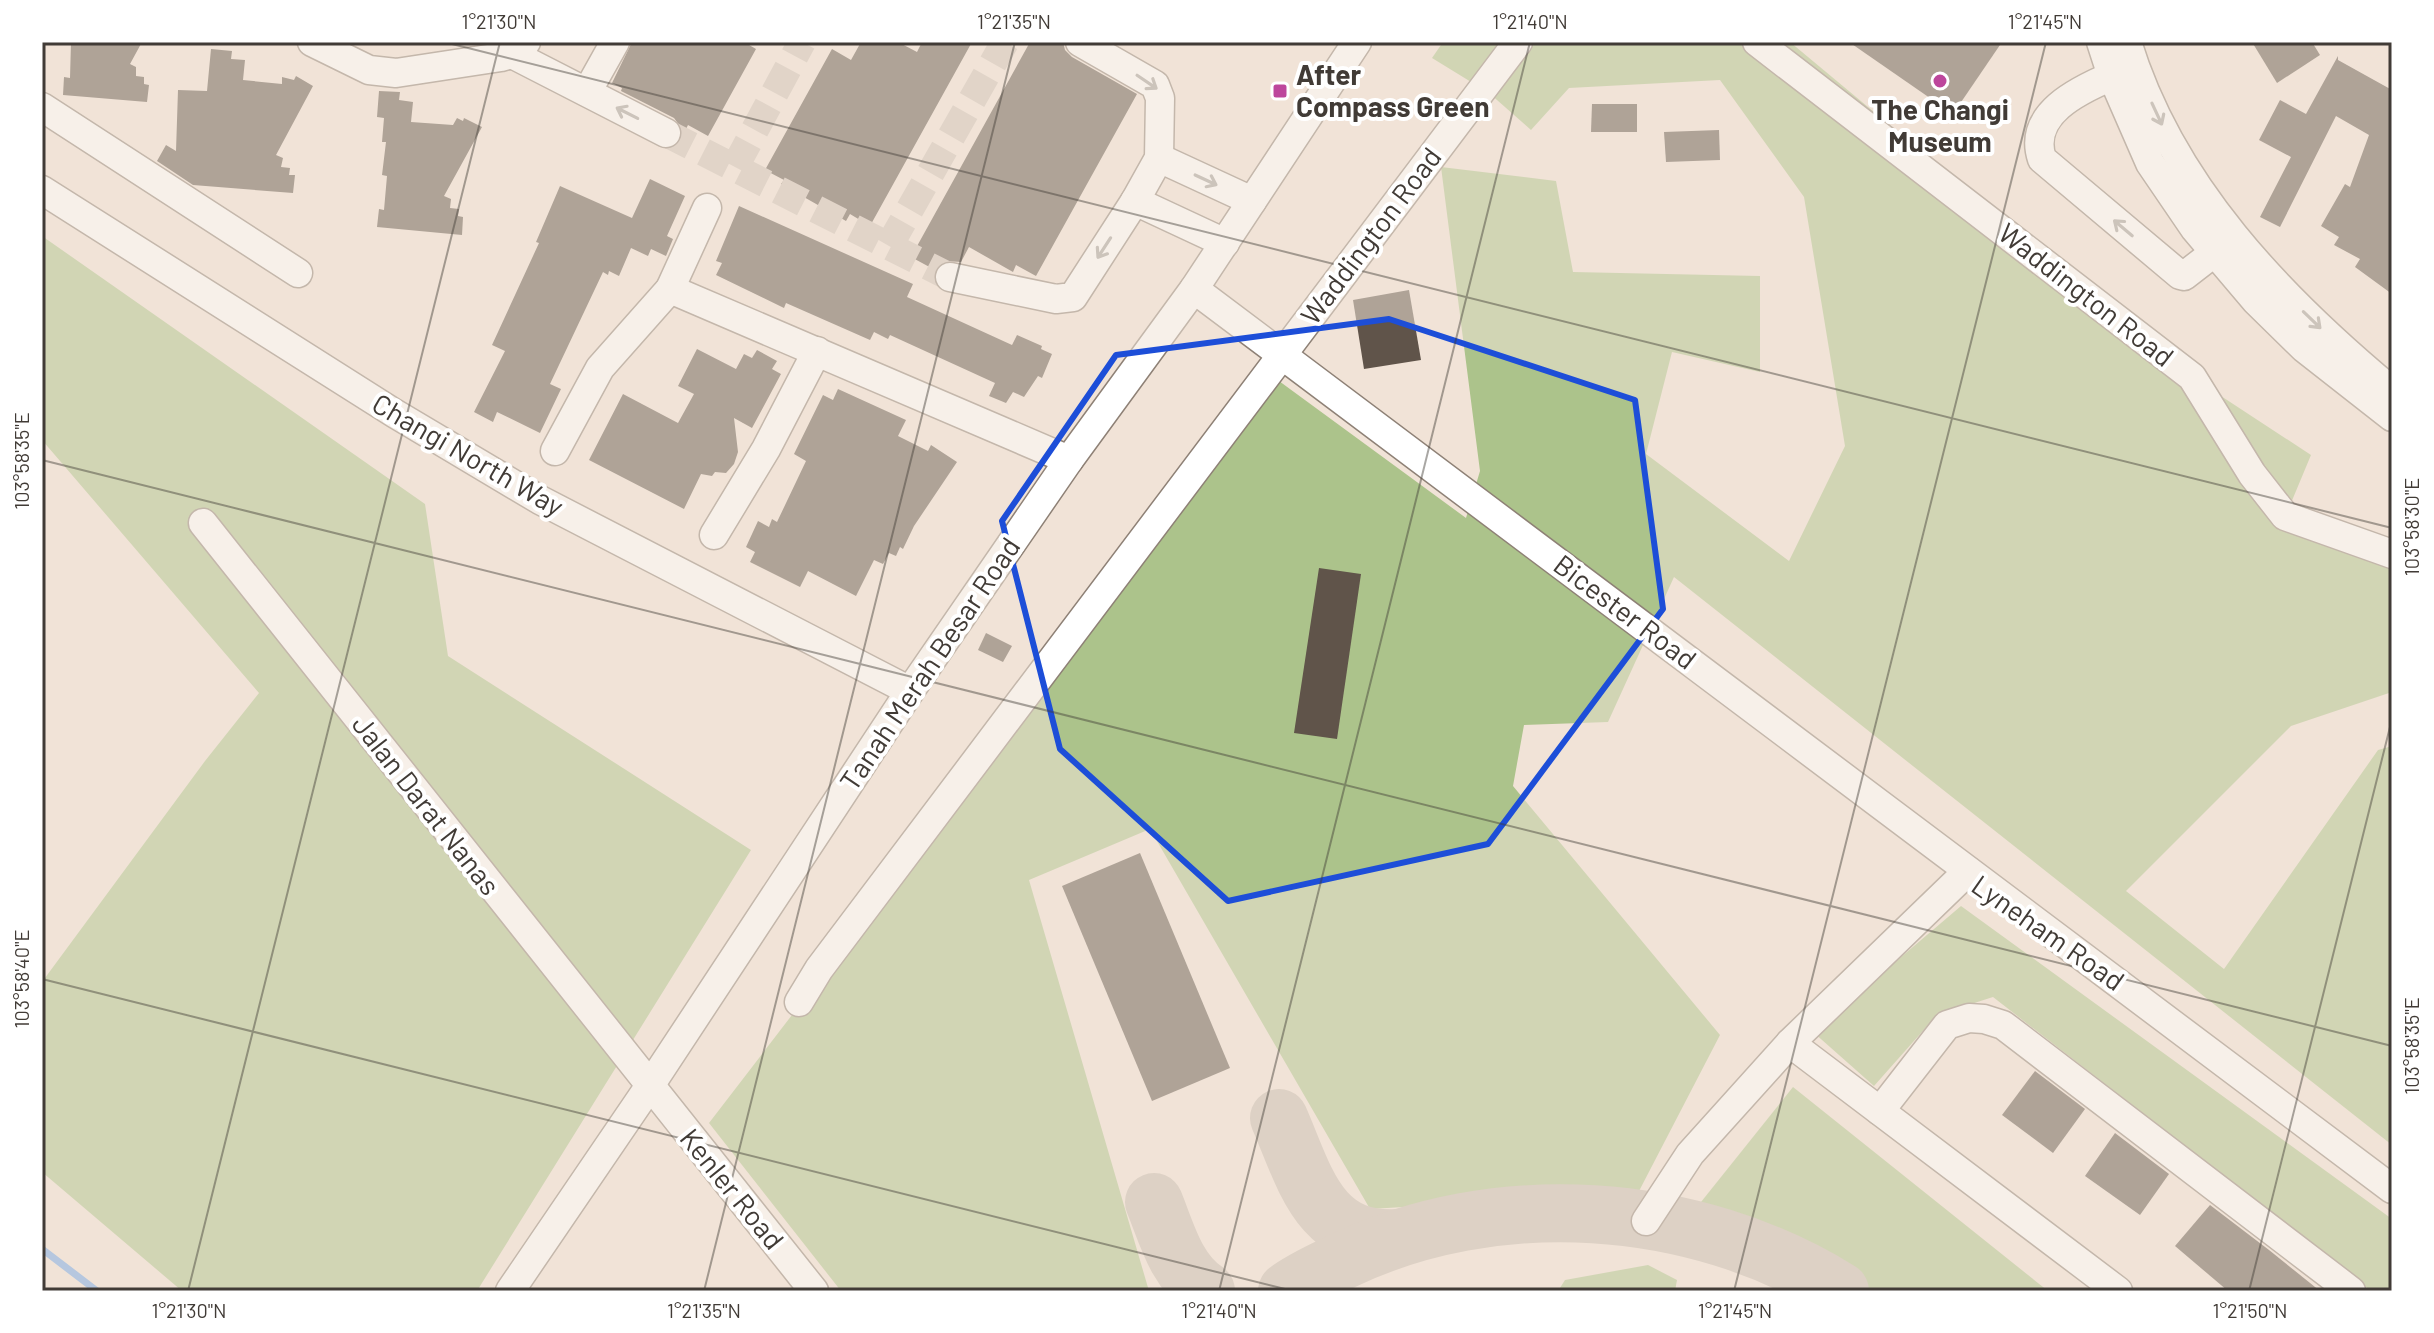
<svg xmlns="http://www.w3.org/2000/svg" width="2434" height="1333" font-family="Barlow,sans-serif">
  <rect width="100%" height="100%" fill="#f1e3d7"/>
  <g fill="#acc38b">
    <polygon points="1443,42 1790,42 2192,377 2311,455 2286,515 2392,554 2392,692 2291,726 2126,891 2224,969 2378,750 2392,746 2392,1145 1674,577 1608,722 1524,725 1513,786 1720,1035 1638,1193 1370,1209 1150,829 1029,880 1149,1291 974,1291 972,1288 969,1291 841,1291 709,1123 1279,381 1466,518 1480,471 1441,167 1556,181 1573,272 1760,276 1760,372 1672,352 1646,454 1789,561 1845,446 1804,197 1720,80 1569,88 1531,130 1489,93 1432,58"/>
    <polygon points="42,236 425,504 448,656 751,850 477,1291 182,1291 42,1172 42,982 205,761 259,693 42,440"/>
    <polygon points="1961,906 2392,1219 2392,1291 2371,1291 1993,997 1937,1015 1874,1086 1813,1032"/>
    <polygon points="1793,1087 2048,1291 1838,1291 1701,1202"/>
    <polygon points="1648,1265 1677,1280 1675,1291 1558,1291 1565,1280"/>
  </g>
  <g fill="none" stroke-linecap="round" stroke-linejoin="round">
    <polyline stroke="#6fa4e8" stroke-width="7" points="42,1249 97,1291"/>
    <g stroke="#c6baaf" stroke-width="58">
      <path d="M 1279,1118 C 1305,1177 1318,1243 1398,1238"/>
      <path d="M 1154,1202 C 1167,1234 1176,1271 1206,1291"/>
      <path d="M 1287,1291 C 1303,1279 1322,1271 1340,1262 C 1495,1187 1694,1200 1840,1291"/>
    </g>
  </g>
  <g fill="#60544a">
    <polygon points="71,42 142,42 130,64 136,67 136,76 144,77 144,84 149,85 147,102 63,95 64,77 70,78"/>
    <polygon points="632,42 744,42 756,49 708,136 688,125 685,131 682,129 674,118 621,91 622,88 612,83"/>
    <polygon points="861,42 898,42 917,52 922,42 972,42 870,226 850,214 846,221 781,184 784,180 765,170 832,49 851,60"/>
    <polygon points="1030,42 1063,42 1065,50 1072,57 1137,94 1036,276 1016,265 1013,272 969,247 961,262 945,261 935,270 911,257"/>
    <polygon points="1849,42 2002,42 1953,114"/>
    <polygon points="2252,42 2312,42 2320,55 2277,83"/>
    <polygon points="211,49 232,51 231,59 245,60 243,80 282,84 282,77 294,80 296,76 313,86 276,155 283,158 281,167 290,168 289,175 295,175 293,193 193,185 157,161 166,145 176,151 178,90 207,91"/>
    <polygon points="2338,56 2338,60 2392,90 2392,294 2355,267 2360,259 2334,245 2339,237 2321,226 2345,184 2350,187 2369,135 2336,116 2280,227 2260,217 2291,157 2259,140 2280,100 2306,114"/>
    <polygon points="379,91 400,92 399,100 413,102 411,122 453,125 457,118 463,121 464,118 482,127 444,196 451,199 450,208 459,209 458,216 463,217 462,235 377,227 379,209 384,210 387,176 382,175 386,142 382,142 384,118 377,117"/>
    <polygon points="1592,104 1637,104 1637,132 1591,132"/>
    <polygon points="1719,130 1720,160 1666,162 1664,132"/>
    <polygon points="650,179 685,196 667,236 673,239 666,256 651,249 648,256 631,248 619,276 609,271 608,275 603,272 550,384 561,389 540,433 497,412 493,422 474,412 505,351 492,345 539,243 536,242 560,186 632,218"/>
    <polygon points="739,206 913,284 907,297 1012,345 1017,335 1042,346 1041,349 1052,354 1042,378 1038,376 1024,397 1013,392 1006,403 989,396 995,383 890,335 888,339 874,332 870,340 786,303 784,308 716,275 722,263 716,261"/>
    <polygon points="1409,290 1421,360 1364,369 1353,300"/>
    <polygon points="697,349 736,369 744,354 752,358 757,350 777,361 772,369 781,374 752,428 734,418 738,452 734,464 726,473 715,472 712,476 701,474 684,509 589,460 623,394 678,423 694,394 678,386"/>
    <polygon points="838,389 906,420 898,436 928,451 931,445 957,462 914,526 903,549 900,547 896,556 889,553 883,564 874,560 856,596 808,571 800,587 750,562 755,552 746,547 758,521 769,527 772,519 777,522 806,461 794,454 823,395 833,400"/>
    <polygon points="1319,568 1361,574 1337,739 1294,733"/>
    <polygon points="986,633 1012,646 1003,662 978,650"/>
    <polygon points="1140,853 1230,1068 1152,1101 1062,886"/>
    <polygon points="2035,1071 2085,1109 2053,1153 2002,1115"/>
    <polygon points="2115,1133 2169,1174 2140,1215 2085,1176"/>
    <polygon points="2210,1205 2269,1250 2320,1291 2228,1291 2175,1246"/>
  </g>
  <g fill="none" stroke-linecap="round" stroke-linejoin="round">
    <g stroke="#cec1b7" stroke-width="28" stroke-dasharray="28 14" stroke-linecap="butt">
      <polyline points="666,133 950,277"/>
      <polyline points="735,167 802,42"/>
      <polyline points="889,246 1005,42"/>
    </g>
    <defs>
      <g id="minor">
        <polyline points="312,42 369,70 396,73 501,57 512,54 526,42"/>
        <polyline points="1757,42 2192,377 2252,474 2285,516 2392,554"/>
        <polyline points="2101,42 2112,76 2150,163 2195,229 2256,301 2304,348 2392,417"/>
        <path d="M 2127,42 C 2171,186 2279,297 2392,391"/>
        <polyline points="512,54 666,133"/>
        <path d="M 2112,76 C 2079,90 2027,114 2042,159 L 2180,275 L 2184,276 L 2215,252"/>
        <polyline points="587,92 615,42"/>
        <polyline points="42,107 298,273"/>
        <polyline points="1159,158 1252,201"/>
        <polyline points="42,190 394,413 540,500 910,691"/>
        <polyline points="1135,201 1225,243"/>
        <polyline points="950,277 1056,299 1073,297 1135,201 1159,158 1160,98 1155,85 1080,42"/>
        <polyline points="670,289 1069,460"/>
        <polyline points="1194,289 2392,1189"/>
        <polyline points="555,451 600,368 670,289 707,208"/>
        <polyline points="203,523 814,1291"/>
        <polyline points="714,535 766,449 817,351"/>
        <polyline points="799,1002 819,969 1518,42"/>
        <polyline points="1790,1043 2118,1291"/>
        <polyline points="1880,1111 1947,1025 1969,1018 1984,1019 2003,1025 2351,1291"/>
        <polyline points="1646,1221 1690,1154 1790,1043 1968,871"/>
        <polyline points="510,1291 649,1087 910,691 1069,460 1194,289 1357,42"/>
      </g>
    </defs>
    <use href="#minor" stroke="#8e8176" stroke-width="31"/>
    <use href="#minor" stroke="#fff" stroke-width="28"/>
  </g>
  <defs><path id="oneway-shaft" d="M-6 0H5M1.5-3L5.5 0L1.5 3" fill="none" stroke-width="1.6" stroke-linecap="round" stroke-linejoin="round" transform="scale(2)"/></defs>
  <g stroke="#a09d9a">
    <use href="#oneway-shaft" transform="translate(1147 82) rotate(34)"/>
    <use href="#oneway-shaft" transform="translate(627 113) rotate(-153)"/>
    <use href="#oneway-shaft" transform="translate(2157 114) rotate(65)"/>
    <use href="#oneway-shaft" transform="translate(1206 180) rotate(25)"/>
    <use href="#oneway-shaft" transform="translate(2123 228) rotate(-140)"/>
    <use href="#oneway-shaft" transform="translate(1104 248) rotate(123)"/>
    <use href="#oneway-shaft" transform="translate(2312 320) rotate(44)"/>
  </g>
  <path d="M0 0H2434V1333H0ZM 1389,319 L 1635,400 L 1663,609 L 1488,844 L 1228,901 L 1060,749 L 1002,521 L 1116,355 Z" fill="#f1e3d7" fill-opacity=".55" fill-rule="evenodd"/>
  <path fill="none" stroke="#1d4ed8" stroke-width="6" stroke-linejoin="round" d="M 1389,319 L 1635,400 L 1663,609 L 1488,844 L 1228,901 L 1060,749 L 1002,521 L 1116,355 Z"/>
  <path fill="none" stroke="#413b36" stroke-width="2" stroke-opacity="0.45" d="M 444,42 L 2392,528M 42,460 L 2392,1046M 42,979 L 1293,1291M 188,1291 L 500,42M 704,1291 L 1015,42M 1219,1291 L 1530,42M 1734,1291 L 2046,42M 2249,1291 L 2392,719"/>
  <g fill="#bd469c" stroke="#fff" stroke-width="3">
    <circle cx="1940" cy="81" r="8"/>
    <rect x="1272" y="83" width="16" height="16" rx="4"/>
  </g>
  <g text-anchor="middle" stroke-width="8" stroke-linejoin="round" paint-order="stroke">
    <g font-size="28" font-weight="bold" fill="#413b36" stroke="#fff" text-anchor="start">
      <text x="1296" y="85">After<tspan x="1296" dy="32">Compass Green</tspan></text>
      <text x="1940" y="120" text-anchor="middle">The Changi<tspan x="1940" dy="32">Museum</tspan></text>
    </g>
    <g font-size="28" fill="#413b36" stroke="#fff">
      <text transform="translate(1371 236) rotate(-53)" y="10">Waddington Road</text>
      <text transform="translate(2086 295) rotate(38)" y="10">Waddington Road</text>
      <text transform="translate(468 455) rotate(30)" y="10">Changi North Way</text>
      <text transform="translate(1625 612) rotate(37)" y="10">Bicester Road</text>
      <text transform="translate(930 664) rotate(-56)" y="10">Tanah Merah Besar Road</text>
      <text transform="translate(426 805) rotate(52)" y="10">Jalan Darat Nanas</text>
      <text transform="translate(2048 933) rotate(35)" y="10">Lyneham Road</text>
      <text transform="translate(732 1189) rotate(51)" y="10">Kenler Road</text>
    </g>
  </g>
  <rect width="2434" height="1333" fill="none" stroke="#ffffff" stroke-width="88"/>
  <rect x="44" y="44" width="2346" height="1245" fill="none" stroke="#413b36" stroke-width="3"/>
  <g font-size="20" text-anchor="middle" fill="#413b36">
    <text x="499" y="29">1°21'30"N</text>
    <text x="1014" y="29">1°21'35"N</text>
    <text x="1530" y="29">1°21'40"N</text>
    <text x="2045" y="29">1°21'45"N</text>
    <text transform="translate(22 461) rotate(-90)" y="7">103°58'35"E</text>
    <text transform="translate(2412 527) rotate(-90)" y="7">103°58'30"E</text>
    <text transform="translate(22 979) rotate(-90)" y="7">103°58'40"E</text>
    <text transform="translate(2412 1046) rotate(-90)" y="7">103°58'35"E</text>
    <text x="189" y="1318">1°21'30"N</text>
    <text x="704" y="1318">1°21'35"N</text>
    <text x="1219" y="1318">1°21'40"N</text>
    <text x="1735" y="1318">1°21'45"N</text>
    <text x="2250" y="1318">1°21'50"N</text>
  </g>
</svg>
